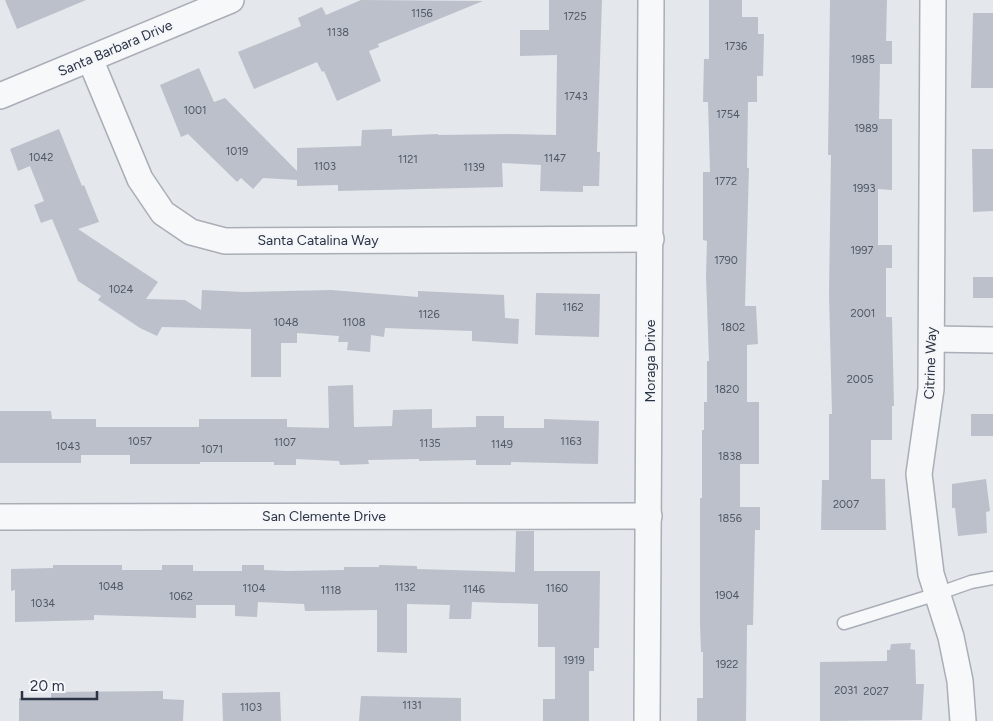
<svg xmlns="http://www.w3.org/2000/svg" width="993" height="721" font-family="Figtree,sans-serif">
  <rect width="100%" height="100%" fill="#e4e7ec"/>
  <g fill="#bbc0ca">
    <polygon points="5,0 86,0 17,29"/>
    <polygon points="361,0 483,1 378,44 379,47 369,51 381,81 337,101 324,71 322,72 317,62 254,89 238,52 301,26 298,18 322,7 326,15"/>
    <polygon points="549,0 602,0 597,152 600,152 599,186 583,186 583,192 540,191 541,165 502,163 503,187 338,191 338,185 297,186 297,180 263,178 253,189 241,178 237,182 188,134 181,137 160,85 199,68 214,102 225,98 297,171 297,148 361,146 362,130 392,129 392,136 438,134 438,135 510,134 556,135 557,55 520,56 520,30 549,30"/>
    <polygon points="709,0 742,0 742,17 758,17 758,34 764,34 763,76 757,76 757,102 748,102 747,168 749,168 745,306 756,306 758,344 747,345 747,402 759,402 759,464 740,464 740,507 760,507 760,530 755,530 753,625 747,625 746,721 697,721 697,698 703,698 703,652 701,652 700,624 700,498 702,498 702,430 704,430 704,402 707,402 707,361 709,361 706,276 707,241 703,240 703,172 710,172 708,102 703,102 704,59 709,59"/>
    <polygon points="830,0 887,0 886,41 892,41 892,64 880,64 879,119 892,119 892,190 878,189 878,245 892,245 892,268 886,268 886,317 892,317 894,406 892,406 892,440 871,440 871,479 885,479 886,530 821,530 822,480 829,480 829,414 832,414 829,295 831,155 828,155"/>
    <polygon points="973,13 993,13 993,88 971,88"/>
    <polygon points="59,129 82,186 84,185 99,222 78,229 158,282 146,299 185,300 201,310 202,290 244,292 331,290 418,297 418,291 504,295 505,318 519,319 518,344 472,341 472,331 385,328 384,337 371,335 370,352 347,350 348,342 338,342 339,336 297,333 297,343 281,343 281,377 251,377 251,329 162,327 157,336 140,328 98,300 101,296 78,281 52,219 41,223 34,205 44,201 30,166 18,171 10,149"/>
    <polygon points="972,149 993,149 993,211 973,212"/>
    <rect x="973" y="277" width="20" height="21"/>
    <polygon points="536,293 600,294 599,337 535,335"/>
    <polygon points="353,385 354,427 392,426 393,410 432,409 432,428 476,427 476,416 504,416 504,428 544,428 544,419 599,421 598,464 511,462 511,465 476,465 476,460 419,461 419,459 368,460 369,464 340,465 339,461 296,459 296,465 274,465 274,462 200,462 200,464 130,464 130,455 81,455 81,463 0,463 0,411 51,411 52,419 96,419 96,427 199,427 199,419 287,419 287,427 329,428 328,386"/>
    <rect x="971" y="414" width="22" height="22"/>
    <polygon points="986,479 990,511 986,512 987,533 958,536 955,508 952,508 952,484"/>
    <polygon points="516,531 534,531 534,571 600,571 599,648 594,648 594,671 589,671 589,721 543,721 543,699 555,699 555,647 538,647 538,604 472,602 471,619 449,619 450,605 407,604 407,653 377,652 377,610 305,611 304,604 258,602 257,617 235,616 235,605 196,605 196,618 94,615 94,620 15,622 15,590 11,591 11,569 53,568 53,565 122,565 122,570 162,570 162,565 193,565 193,571 242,571 242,565 264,565 264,570 288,571 344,570 344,567 379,567 379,565 417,566 417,569 515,572"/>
    <polygon points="911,643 910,649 915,650 916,684 924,684 922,720 820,721 820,662 887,661 887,650 890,650 891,644"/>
    <polygon points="163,691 163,699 184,700 183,721 19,721 19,698 51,698 51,692"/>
    <polygon points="280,692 281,721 223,721 222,693"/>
    <polygon points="361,696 461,698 461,721 359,721"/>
  </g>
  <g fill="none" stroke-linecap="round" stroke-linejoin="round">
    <defs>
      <polyline id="service" points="844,623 937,594 971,582 993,578"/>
      <g id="minor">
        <polyline points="933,0 931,389 919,474 931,574 951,637 960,681 963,721"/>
        <polyline points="90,59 140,179 163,213 191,232 225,241 651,239"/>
        <polyline points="0,96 231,0"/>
        <polyline points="932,339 993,340"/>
        <polyline points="0,517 649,516"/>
        <polyline points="647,721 651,0"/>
      </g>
    </defs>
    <use href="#service" stroke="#a9aeb7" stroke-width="15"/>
    <use href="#minor" stroke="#a9aeb7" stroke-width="28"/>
    <use href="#service" stroke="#f7f8fa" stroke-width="12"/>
    <use href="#minor" stroke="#f7f8fa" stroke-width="25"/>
  </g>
  <g text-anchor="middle" stroke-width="4" stroke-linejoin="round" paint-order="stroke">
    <g font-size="11" fill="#4f5766">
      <text x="422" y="17">1156</text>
      <text x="575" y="20">1725</text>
      <text x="338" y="36">1138</text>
      <text x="736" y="50">1736</text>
      <text x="863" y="63">1985</text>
      <text x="576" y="100">1743</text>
      <text x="195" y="114">1001</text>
      <text x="728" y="118">1754</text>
      <text x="866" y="132">1989</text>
      <text x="237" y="155">1019</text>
      <text x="41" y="161">1042</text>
      <text x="555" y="162">1147</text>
      <text x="408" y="163">1121</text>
      <text x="325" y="170">1103</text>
      <text x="474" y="171">1139</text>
      <text x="726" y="185">1772</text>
      <text x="864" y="192">1993</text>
      <text x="862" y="254">1997</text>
      <text x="726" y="264">1790</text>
      <text x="121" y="293">1024</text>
      <text x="573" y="311">1162</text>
      <text x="863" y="317">2001</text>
      <text x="429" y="318">1126</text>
      <text x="286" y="326">1048</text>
      <text x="354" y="326">1108</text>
      <text x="733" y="331">1802</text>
      <text x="860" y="383">2005</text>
      <text x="727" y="393">1820</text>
      <text x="140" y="445">1057</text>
      <text x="571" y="445">1163</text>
      <text x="285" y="446">1107</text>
      <text x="430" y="447">1135</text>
      <text x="502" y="448">1149</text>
      <text x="68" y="450">1043</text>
      <text x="212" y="453">1071</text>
      <text x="730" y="460">1838</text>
      <text x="846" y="508">2007</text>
      <text x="730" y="522">1856</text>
      <text x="111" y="590">1048</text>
      <text x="405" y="591">1132</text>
      <text x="254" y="592">1104</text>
      <text x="557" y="592">1160</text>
      <text x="474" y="593">1146</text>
      <text x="331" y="594">1118</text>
      <text x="727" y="599">1904</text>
      <text x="181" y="600">1062</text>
      <text x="43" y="607">1034</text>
      <text x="574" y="664">1919</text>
      <text x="727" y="668">1922</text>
      <text x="846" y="694">2031</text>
      <text x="876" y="695">2027</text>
      <text x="412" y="709">1131</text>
      <text x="251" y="711">1103</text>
    </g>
    <g font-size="14" fill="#2b3445" stroke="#f4f6f9">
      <text transform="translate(115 48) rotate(-23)" y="5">Santa Barbara Drive</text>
      <text x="318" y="245">Santa Catalina Way</text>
      <text transform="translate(650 361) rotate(-90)" y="5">Moraga Drive</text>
      <text transform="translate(930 363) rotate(-88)" y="5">Citrine Way</text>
      <text x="324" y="521">San Clemente Drive</text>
    </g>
  </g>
  <path d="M22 691v8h75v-8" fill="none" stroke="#2b3445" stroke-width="2.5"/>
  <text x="30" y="691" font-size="15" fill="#2b3445" stroke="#f4f6f9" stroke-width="4" paint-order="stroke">20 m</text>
</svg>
